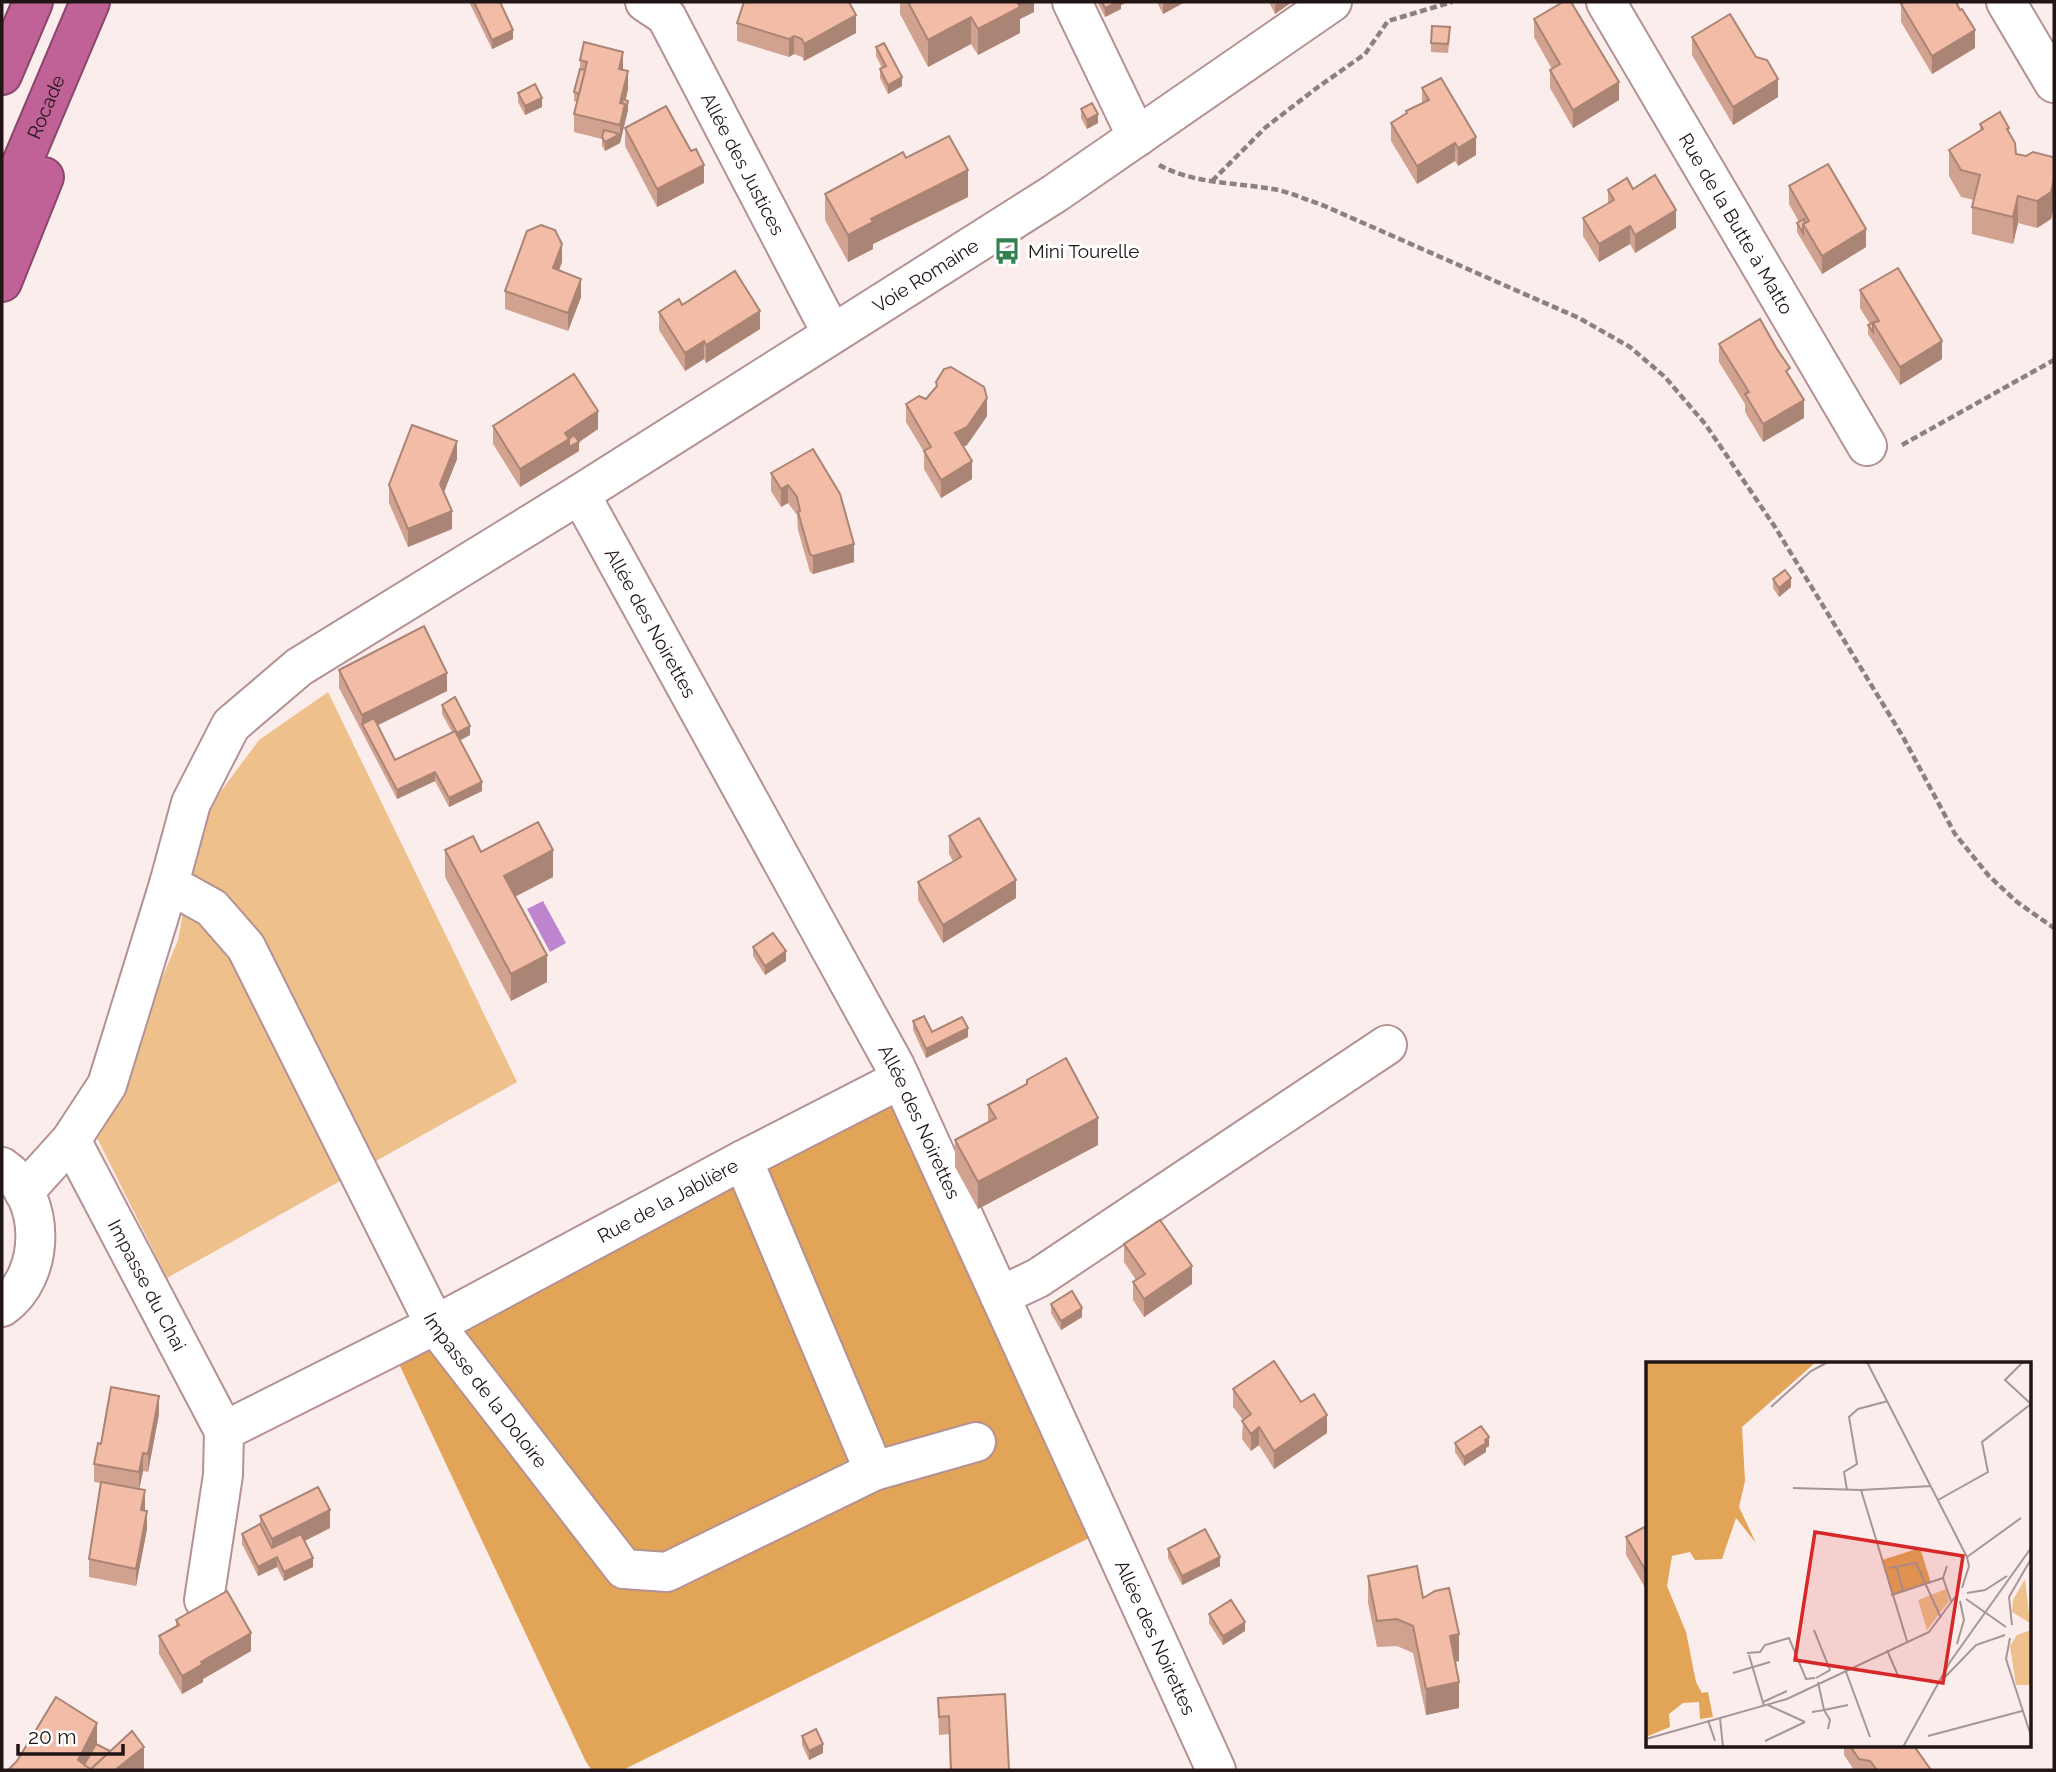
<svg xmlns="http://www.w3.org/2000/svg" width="2056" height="1772" font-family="Raleway,sans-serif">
  <rect width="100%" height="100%" fill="#fceded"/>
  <polygon fill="#edc08c" points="328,692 517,1082 167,1278 96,1136 178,940 201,818 259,740"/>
  <polygon fill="#e2a457" points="885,1070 1091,1537 623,1770 592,1770 586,1762 384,1332"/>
  <polygon fill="#bd85cd" points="543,901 566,943 550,952 527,909"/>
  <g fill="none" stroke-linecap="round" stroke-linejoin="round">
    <defs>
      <g id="minor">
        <path id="s1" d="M 645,2 L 666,16 L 832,334"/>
        <polyline points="1072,2 1137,137"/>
        <path id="s2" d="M 1606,2 L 1867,446"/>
        <polyline points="2006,2 2054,83"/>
        <path id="s3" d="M 580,494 L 895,1066 L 1216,1770"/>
        <path id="s4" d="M 169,884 L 212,908 L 246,947 L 435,1325 L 624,1569 L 667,1572 L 874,1471 L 976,1442"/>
        <path id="s5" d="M 71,1140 L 224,1431 L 223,1475 L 204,1600"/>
        <polyline points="743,1160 874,1471"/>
        <path d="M 2,1167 C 47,1197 46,1276 2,1307"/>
        <path id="s6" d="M 24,1192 L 71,1140 L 107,1085 L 169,884 L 191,803 L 231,725 L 299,667 L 580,494 L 1054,194 L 1332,2"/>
        <polyline points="1000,1296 1038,1278 1387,1045"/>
        <path id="s7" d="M 224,1431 L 435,1325 L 743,1160 L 901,1079"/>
      </g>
      <g id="highway">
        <polyline points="2,75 33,2"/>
        <path id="s8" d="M 2,210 L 90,2"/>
        <polyline points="2,282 44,177"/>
      </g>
    </defs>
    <use href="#minor" stroke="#b49193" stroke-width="42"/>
    <use href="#highway" stroke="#89476a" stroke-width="42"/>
    <g stroke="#8e8080" stroke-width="4.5" stroke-dasharray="7 3.5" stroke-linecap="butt">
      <path d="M 1159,165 C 1196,185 1238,182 1278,190 C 1292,193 1306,200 1320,204 L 1579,318 L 1630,347 L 1665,377 L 1706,425 L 1775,527 L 1903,737 L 1955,834 L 1989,876 L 2017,902 L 2054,928"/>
      <polyline points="1212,181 1266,127 1318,87 1365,54 1388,21 1452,2"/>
      <polyline points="1902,445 2054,360"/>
    </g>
    <use href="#minor" stroke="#fff" stroke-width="38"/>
    <use href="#highway" stroke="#c06298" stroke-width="38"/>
  </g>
  <g fill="#d1a28f">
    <polygon points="469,2 500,2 513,39 492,49"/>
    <polygon points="900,2 1035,2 1034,2 1034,12 1020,19 1020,33 978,55 971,44 928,67 900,14"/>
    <polygon points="1097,2 1128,2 1121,5 1121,9 1105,17"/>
    <polygon points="1157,2 1185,2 1163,14"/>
    <polygon points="1269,2 1292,2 1275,14"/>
    <polygon points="1901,4 1975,48 1932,74 1901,22"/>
    <polygon points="1534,19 1619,100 1573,128 1550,88 1550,70 1552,69 1534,37"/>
    <polygon points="737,23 856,33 804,61 802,57 794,54 789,57 737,41"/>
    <polygon points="1450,36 1448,53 1431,52 1431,43"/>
    <polygon points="1692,37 1778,97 1733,125 1692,55"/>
    <polygon points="876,47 902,86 888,94 880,78 880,69 882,68 876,56"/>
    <polygon points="580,60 623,70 628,89 626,100 628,110 620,143 605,151 602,146 602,139 574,132 574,114 577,102 574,101 574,92 580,69"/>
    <polygon points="1422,88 1476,155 1458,166 1455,161 1417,184 1391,141 1391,123 1406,114 1406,111 1422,103"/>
    <polygon points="518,93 542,107 525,115 518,102"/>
    <polygon points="1081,109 1098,123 1087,129 1081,118"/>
    <polygon points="1980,124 2009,134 2016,154 2026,156 2054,159 2054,206 2051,219 2037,228 2018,223 2013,244 1972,234 1972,207 1974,200 1961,197 1949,176 1949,150 1980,131"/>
    <polygon points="625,128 704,183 657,207 625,146"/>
    <polygon points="906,158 968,197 873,244 873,249 848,262 825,220 825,194"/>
    <polygon points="1789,186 1866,247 1822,274 1797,232 1797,223 1799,222 1789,204"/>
    <polygon points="1633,189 1676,228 1635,253 1630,244 1599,262 1583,236 1583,218 1608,204 1608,190"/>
    <polygon points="562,262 559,270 581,297 568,331 505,309 505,291"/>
    <polygon points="1860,290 1942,359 1900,385 1868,334 1868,325 1870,324 1860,308"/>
    <polygon points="682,305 760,329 706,363 704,359 685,371 659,330 659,312"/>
    <polygon points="1719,344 1790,377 1804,418 1763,442 1745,412 1745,404 1719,362"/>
    <polygon points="936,382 987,416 967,445 963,446 972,479 941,498 924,469 924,452 906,422 906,404 926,399 936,387"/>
    <polygon points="493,426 598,429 579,442 579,451 520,487 493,444"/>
    <polygon points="813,449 854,562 813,574 810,572 798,530 797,515 788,503 781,507 771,491 771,473"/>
    <polygon points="457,459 444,492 452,529 408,547 389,503 389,485"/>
    <polygon points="1773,579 1791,587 1779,597 1773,588"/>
    <polygon points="339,670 447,691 378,725 395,760 452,732 442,714 442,705 470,735 460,740 482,791 449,807 435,781 397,799 339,688"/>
    <polygon points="949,836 1016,898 943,943 918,900 918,882 953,861 949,854"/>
    <polygon points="445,850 481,852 553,877 515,897 547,982 511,1001 445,877"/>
    <polygon points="753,947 786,961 765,975 753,956"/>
    <polygon points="913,1021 932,1032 968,1037 926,1058 913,1030"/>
    <polygon points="1027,1084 1098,1145 978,1209 955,1167 955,1140 988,1122 988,1105"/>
    <polygon points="1124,1244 1192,1284 1144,1317 1133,1300 1133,1282 1136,1280 1124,1262"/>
    <polygon points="1051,1304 1082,1317 1061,1330 1051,1313"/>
    <polygon points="1233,1389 1301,1402 1327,1433 1274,1469 1259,1445 1251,1451 1242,1439 1243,1420 1233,1407"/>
    <polygon points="159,1414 148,1472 143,1471 139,1489 145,1508 147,1529 136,1586 89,1577 89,1559 100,1483 94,1482 94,1464 101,1444"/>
    <polygon points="1455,1443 1489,1446 1486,1448 1486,1452 1464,1466 1455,1452"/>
    <polygon points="260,1516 330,1528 305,1541 313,1567 284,1581 277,1567 258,1576 242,1544 242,1534 260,1524"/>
    <polygon points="1648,1525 1648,1590 1647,1591 1626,1555 1626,1537"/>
    <polygon points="1168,1549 1220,1566 1182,1585 1168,1558"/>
    <polygon points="1368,1576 1459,1661 1455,1662 1459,1708 1426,1715 1413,1653 1397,1646 1377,1647 1368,1603"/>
    <polygon points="1209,1614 1245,1631 1223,1645 1209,1623"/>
    <polygon points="176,1620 251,1651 203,1679 203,1682 182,1694 159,1654 159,1636 176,1627"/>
    <polygon points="938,1698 1009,1770 950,1770 949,1734 939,1735"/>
    <polygon points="802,1736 823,1753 809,1760 802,1745"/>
    <polygon points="1844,1746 1914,1746 1931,1770 1854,1770 1844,1755"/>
  </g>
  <g fill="#aa8474">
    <polygon points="1014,2 1035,2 1034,2 1034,12 1020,19 1020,33 978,55 978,29"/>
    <polygon points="1118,2 1128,2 1121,5 1121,9 1105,17 1105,8"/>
    <polygon points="1163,2 1185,2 1163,14"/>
    <polygon points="1279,2 1292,2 1275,14 1275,5"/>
    <polygon points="856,15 856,33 804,61 804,44"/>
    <polygon points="971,17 971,44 928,67 928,40"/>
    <polygon points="513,30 513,39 492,49 492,40"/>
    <polygon points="1975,30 1975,48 1932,74 1932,56"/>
    <polygon points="794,36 794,54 789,57 789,39"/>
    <polygon points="623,52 623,70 619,69"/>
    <polygon points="628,71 628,89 622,112 620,103"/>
    <polygon points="902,77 902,86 888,94 888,85"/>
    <polygon points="1778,79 1778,97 1733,125 1733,107"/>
    <polygon points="1619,82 1619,100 1573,128 1573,110"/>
    <polygon points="542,98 542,107 525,115 525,106"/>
    <polygon points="628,101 628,110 620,143 620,125 625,104"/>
    <polygon points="1098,114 1098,123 1087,129 1087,120"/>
    <polygon points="620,134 620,143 605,151 605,142"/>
    <polygon points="1476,137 1476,155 1458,166 1458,148"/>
    <polygon points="1455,143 1455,161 1417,184 1417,166"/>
    <polygon points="704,165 704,183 657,207 657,189"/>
    <polygon points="968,170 968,197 873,244 873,249 848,262 848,235 871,219"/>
    <polygon points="2054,179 2054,206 2051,219 2037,228 2037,201"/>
    <polygon points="2018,196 2018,223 2013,244 2013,217"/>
    <polygon points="1676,210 1676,228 1635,253 1635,235"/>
    <polygon points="1630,226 1630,244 1599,262 1599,244"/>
    <polygon points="1866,229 1866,247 1822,274 1822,256"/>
    <polygon points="562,244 562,262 553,286 553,268"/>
    <polygon points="581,279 581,297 568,331 568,313"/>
    <polygon points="760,311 760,329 706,363 706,345"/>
    <polygon points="704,341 704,359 685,371 685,353"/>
    <polygon points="1942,341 1942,359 1900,385 1900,367"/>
    <polygon points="987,398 987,416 967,445 955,451 955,433"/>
    <polygon points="1804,400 1804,418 1763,442 1763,424"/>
    <polygon points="598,411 598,429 579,442 579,451 520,487 520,469 565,433"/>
    <polygon points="457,441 457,459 440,502 440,484"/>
    <polygon points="972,461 972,479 941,498 941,480"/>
    <polygon points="788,485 788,503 781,507 781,489"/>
    <polygon points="452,511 452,529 408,547 408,529"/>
    <polygon points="854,544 854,562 813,574 813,556"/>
    <polygon points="1791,578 1791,587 1779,597 1779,588"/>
    <polygon points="447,673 447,691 366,731 362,724 362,733 362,715"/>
    <polygon points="470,726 470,735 457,742 457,733"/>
    <polygon points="435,772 435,781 397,799 397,790"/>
    <polygon points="482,782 482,791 449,807 449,798"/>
    <polygon points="553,850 553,877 504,902 504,876"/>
    <polygon points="1016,880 1016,898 943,943 943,925"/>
    <polygon points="786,951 786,961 765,975 765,966"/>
    <polygon points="547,955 547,982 511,1001 511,974"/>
    <polygon points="968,1028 968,1037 926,1058 926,1049"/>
    <polygon points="1098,1118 1098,1145 978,1209 978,1182"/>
    <polygon points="1192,1266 1192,1284 1144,1317 1144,1299"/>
    <polygon points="1082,1308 1082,1317 1061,1330 1061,1321"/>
    <polygon points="159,1396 159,1414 148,1472 148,1454"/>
    <polygon points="1327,1415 1327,1433 1274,1469 1274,1451"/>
    <polygon points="1259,1427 1259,1445 1251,1451 1251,1434"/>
    <polygon points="1489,1437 1489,1446 1486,1448 1486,1452 1464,1466 1464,1457"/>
    <polygon points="143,1453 143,1471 139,1490 139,1472"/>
    <polygon points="145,1490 145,1508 141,1528 141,1510"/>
    <polygon points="330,1510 330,1528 272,1557 272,1539"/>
    <polygon points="147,1511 147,1529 136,1586 136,1569"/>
    <polygon points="277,1557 277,1567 258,1576 258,1567"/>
    <polygon points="1220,1557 1220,1566 1182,1585 1182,1576"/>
    <polygon points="313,1558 313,1567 284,1581 284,1572"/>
    <polygon points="1245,1622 1245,1631 1223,1645 1223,1636"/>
    <polygon points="251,1633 251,1651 203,1679 203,1682 182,1694 182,1676 201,1662"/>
    <polygon points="1459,1634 1459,1661 1450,1663 1450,1636"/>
    <polygon points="1459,1682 1459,1708 1426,1715 1426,1689"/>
    <polygon points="97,1723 97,1750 86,1770 78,1760"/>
    <polygon points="823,1744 823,1753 809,1760 809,1751"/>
    <polygon points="144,1747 144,1770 108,1770"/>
  </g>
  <g fill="#f3bca6" stroke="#aa8474" stroke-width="2">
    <polygon points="474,2 500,2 513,30 492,40"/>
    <polygon points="744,2 849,2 856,15 804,44 802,39 794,36 789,39 737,23"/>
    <polygon points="908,2 1017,2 1020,7 978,29 971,17 928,40"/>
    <polygon points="1102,2 1118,2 1105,8"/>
    <polygon points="1563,2 1571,2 1619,82 1573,110 1550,70 1560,64 1534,19"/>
    <polygon points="1905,2 1956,2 1960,10 1962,9 1975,30 1932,56 1901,4"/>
    <polygon points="1730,14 1756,57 1767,60 1778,79 1733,107 1692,37"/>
    <polygon points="1432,26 1450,27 1448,44 1431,43"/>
    <polygon points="584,42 623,52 619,69 628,71 620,103 625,104 620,125 574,114 587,62 580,60"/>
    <polygon points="884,43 902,77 888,85 880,69 886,66 876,47"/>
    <polygon points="580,69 585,70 579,94 574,92"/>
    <polygon points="1441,78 1476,137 1458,148 1455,143 1417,166 1391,123 1407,113 1406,111 1429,100 1422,88"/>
    <polygon points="535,84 542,98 525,106 518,93"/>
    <polygon points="623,99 628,101 625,113 625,104 622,103"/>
    <polygon points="1092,103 1098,114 1087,120 1081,109"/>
    <polygon points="666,106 691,151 696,149 704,165 657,189 625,128"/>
    <polygon points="2000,112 2009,128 2007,129 2015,143 2016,154 2026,156 2033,152 2053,157 2054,159 2054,179 2051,192 2037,201 2018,196 2013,217 1972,207 1980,175 1961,170 1949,150 1983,129 1980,124"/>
    <polygon points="604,130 620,134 605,142 602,137"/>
    <polygon points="949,136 968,170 871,219 873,222 848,235 825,194 903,152 906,158"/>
    <polygon points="1828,164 1866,229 1822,256 1803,224 1809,221 1789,186"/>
    <polygon points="1655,175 1676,210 1635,235 1630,226 1599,244 1583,218 1614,200 1608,190 1627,178 1633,189"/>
    <polygon points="1804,219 1805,223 1803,224 1803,233 1797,223"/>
    <polygon points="541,225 555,230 562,244 553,268 581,279 568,313 505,291 527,231"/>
    <polygon points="1898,268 1942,341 1900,367 1873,323 1879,321 1860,290"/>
    <polygon points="735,271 760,311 706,345 704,341 685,353 659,312 679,299 682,305"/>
    <polygon points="1760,319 1777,349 1790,368 1786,371 1804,400 1763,424 1745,394 1749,392 1719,344"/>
    <polygon points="1874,322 1874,323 1873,323 1873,332 1868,325"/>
    <polygon points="951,367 984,387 987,398 967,427 955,433 972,461 941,480 924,451 931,447 906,404 919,396 926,399 937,386 936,382 944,369"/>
    <polygon points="574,374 598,411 565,433 569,439 520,469 493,426"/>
    <polygon points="412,425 457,441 440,484 452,511 408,529 389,485"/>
    <polygon points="574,435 579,442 569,447 569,439"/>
    <polygon points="813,449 840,494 854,544 813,556 810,554 798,512 800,511 797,497 788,485 781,489 771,473"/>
    <polygon points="1785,570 1791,578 1779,588 1773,579"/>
    <polygon points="424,626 447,673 362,715 339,670"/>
    <polygon points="455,697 470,726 457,733 442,705"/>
    <polygon points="374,718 395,760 455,731 482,782 449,798 435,772 397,790 362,724"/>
    <polygon points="979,818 1016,880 943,925 918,882 961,857 949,836"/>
    <polygon points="538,822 553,850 504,876 547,955 511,974 445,850 473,836 481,852"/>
    <polygon points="773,933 786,951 765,966 753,947"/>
    <polygon points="924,1016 932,1032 962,1017 968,1028 926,1049 913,1021"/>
    <polygon points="1066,1058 1098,1118 978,1182 955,1140 996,1118 988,1105 1027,1084 1027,1080"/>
    <polygon points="1160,1220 1192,1266 1144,1299 1133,1282 1145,1274 1124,1244"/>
    <polygon points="1072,1291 1082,1308 1061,1321 1051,1304"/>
    <polygon points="1274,1361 1301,1402 1314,1394 1327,1415 1274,1451 1259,1427 1251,1434 1242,1421 1251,1414 1233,1389"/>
    <polygon points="111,1387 159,1396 148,1454 143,1453 139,1472 94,1464 98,1443 101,1444"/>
    <polygon points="1481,1426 1489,1437 1485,1440 1486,1443 1464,1457 1455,1443"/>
    <polygon points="101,1482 145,1490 141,1510 147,1511 136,1569 89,1559"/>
    <polygon points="318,1487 330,1510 272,1539 260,1516"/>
    <polygon points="260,1524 272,1548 301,1534 313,1558 284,1572 277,1557 258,1567 242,1534"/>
    <polygon points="1648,1525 1648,1572 1647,1573 1626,1537"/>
    <polygon points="1205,1529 1220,1557 1182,1576 1168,1549"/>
    <polygon points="1417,1566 1423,1598 1435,1591 1449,1588 1459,1634 1450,1636 1459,1682 1426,1689 1413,1626 1397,1619 1377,1621 1368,1576"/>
    <polygon points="227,1591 251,1633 201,1662 203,1664 182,1676 159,1636 179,1625 176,1620"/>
    <polygon points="1231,1600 1245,1622 1223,1636 1209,1614"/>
    <polygon points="1005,1694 1009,1770 951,1770 949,1716 939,1717 938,1698"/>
    <polygon points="56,1697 97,1723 78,1760 91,1769 132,1731 144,1747 115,1770 8,1770 17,1761"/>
    <polygon points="816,1729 823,1744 809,1751 802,1736"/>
    <polygon points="96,1744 110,1751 91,1769 84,1765"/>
    <polygon points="1850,1746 1914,1746 1931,1770 1877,1770 1870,1761 1859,1759"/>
  </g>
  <defs>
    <symbol id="bus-bare" viewBox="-9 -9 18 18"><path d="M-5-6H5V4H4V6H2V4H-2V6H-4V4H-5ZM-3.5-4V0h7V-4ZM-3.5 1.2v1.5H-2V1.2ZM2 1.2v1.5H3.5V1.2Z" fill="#338151" stroke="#fff" stroke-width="2.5" paint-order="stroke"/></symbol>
  </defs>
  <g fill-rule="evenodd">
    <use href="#bus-bare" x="988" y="232" width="38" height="38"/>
  </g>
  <g text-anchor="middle" stroke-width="6" stroke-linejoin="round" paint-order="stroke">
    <g font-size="19" fill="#221516" stroke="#fff">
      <text dy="7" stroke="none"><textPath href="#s8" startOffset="112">Rocade</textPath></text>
      <text dy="7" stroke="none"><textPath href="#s1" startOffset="192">Allée des Justices</textPath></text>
      <text dy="7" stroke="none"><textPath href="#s2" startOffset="257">Rue de la Butte à Matto</textPath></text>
      <text dy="7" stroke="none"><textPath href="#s6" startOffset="1346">Voie Romaine</textPath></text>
      <text dy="7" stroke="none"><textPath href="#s3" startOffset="147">Allée des Noirettes</textPath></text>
      <text dy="7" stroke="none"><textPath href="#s3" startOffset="714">Allée des Noirettes</textPath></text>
      <text dy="7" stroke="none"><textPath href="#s7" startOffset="500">Rue de la Jablière</textPath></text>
      <text dy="7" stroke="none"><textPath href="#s5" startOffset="164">Impasse du Chai</textPath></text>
      <text dy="7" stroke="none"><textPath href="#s4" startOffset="606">Impasse de la Doloire</textPath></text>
      <text dy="7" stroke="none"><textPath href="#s3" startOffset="1281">Allée des Noirettes</textPath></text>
    </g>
    <g font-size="19" fill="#221516" stroke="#fff" text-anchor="start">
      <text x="1028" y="258">Mini Tourelle</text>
    </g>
  </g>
  <g transform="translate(1646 1362)">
    <rect width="385" height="385" fill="#fceded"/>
    <path d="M 379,217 L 384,261 L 366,250 L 367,238 ZM 300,227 L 303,239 L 281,268 L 272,238 ZM 385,268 L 385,323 L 370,323 L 364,284 L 371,273 Z" fill="#edc08c"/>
    <path d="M 0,0 L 170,0 L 96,65 L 99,119 L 93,145 L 110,181 L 90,156 L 76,197 L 49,198 L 44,190 L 26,194 L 21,224 L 40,270 L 50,320 L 56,331 L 62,330 L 67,355 L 54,357 L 53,340 L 37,341 L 23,352 L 24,365 L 0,375 ZM 274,186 L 285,221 L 246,234 L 236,198 Z" fill="#e2a457"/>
    <path fill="none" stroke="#a59797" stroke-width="2" d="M 221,0 L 321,195 L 323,204 L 316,226M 377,0 L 359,18 L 385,42M 125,45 L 165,9 L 182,0M 147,126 L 215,128 L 285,124M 201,128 L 198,110 L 211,102 L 203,55 L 212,47 L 242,39M 215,128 L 261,279M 292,138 L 342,110 L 336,80 L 385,42M 321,195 L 375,156M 301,204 L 297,216 L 305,239M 243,206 L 270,201 L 295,256M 251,206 L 257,229M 321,231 L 339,228 L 361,214M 245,233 L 297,216M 320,237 L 360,265M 366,263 L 363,235 L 385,197M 168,268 L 184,308 L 170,316M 364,276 L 360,297 L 385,374M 311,282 L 318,258 L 314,239M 241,288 L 253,316M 101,291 L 114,290 L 119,283 L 143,276 L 160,317 L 169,316M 103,293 L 118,344M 199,307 L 224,375M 87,311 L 124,300M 299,315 L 330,283 L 359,273M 172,320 L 178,348 L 202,343M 117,340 L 141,329M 122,343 L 159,360M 166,350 L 178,348 L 184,358 L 182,367M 74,356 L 77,385M 62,358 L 69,379M 282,374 L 376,349M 0,377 L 141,337 L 283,270 L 309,235M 119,379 L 159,360M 257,385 L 304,300 L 385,186"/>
    <path fill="#d62828" fill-opacity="0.15" stroke="#d62828" stroke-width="3.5" d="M 169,170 L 317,194 L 297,321 L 149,298 Z"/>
    <rect width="385" height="385" fill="none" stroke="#221516" stroke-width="3.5"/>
  </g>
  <rect width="2056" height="1772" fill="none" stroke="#221516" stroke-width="7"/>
  <path d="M18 1744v10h105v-10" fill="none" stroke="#221516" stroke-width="3.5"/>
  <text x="28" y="1744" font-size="21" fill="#221516" stroke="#ffffff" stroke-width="5" paint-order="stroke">20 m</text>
</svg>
